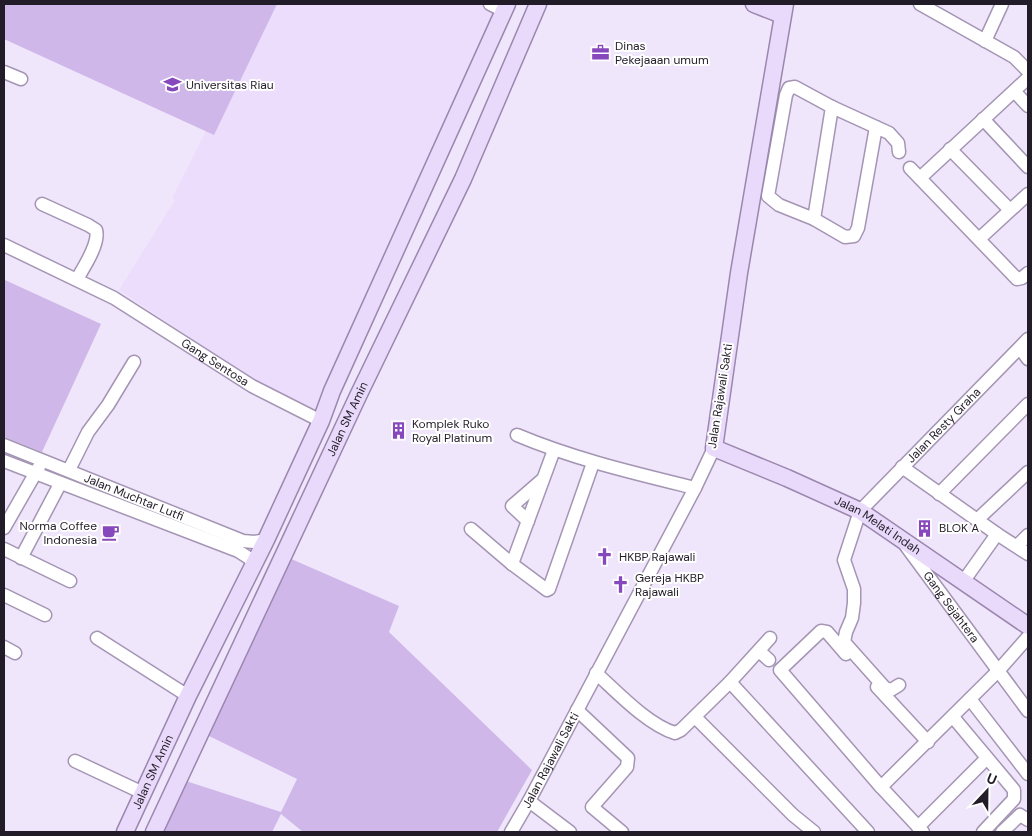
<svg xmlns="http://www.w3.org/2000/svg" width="1032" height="836" font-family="'DM Sans',sans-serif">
  <rect width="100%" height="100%" fill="#f0e6fb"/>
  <polygon fill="#ecddfd" points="4,4 502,4 314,413 263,387 119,290 175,200 172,198 206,131 4,39"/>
  <g fill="#cfb8e9">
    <polygon points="4,4 277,4 214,135 4,39"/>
    <polygon points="5,280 101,324 42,452 4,437"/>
    <polygon points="289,558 399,606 389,632 532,770 497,832 303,832 281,814 272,832 164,832 186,781 281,812 297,779 207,735"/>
  </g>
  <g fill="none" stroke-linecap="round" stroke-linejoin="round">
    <defs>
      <g id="minor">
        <polyline points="490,4 504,11"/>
        <polyline points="920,4 1014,57 1028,71"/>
        <polyline points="985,41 1002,4"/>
        <polyline points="4,72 21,79"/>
        <polyline points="1015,92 1028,106"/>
        <polyline points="983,119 1028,167"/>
        <polyline points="876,127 858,228 854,236 845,237 814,219 779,205 768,196 786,95 789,88 795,87 832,107 889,133 898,143 899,152"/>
        <polyline points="950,149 1010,210"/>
        <polyline points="910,168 1017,279 1022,278 1028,273"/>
        <polyline points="920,178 1028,78"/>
        <path d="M 42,204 L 88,225 L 96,230 C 100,243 84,267 77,279"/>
        <polyline points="814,219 832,107"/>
        <polyline points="979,239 1028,194"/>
        <path id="s1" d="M 4,245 L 114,298 L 252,386 L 321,421"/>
        <polyline points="1020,348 1028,359"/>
        <path d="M 517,435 C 574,459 634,473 695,488"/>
        <path id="s2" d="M 4,445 L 243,541 L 254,542 L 266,540"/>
        <polyline points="4,461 238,551 249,558 255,565"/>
        <polyline points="902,467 997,534 1028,554"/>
        <polyline points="69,470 88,432 108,405 134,362"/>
        <polyline points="939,494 1028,404"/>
        <polyline points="978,519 1028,472"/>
        <polyline points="528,521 512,506 542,480"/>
        <polyline points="4,528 39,467"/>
        <polyline points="471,529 512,564 547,590 549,589 593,463"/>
        <path id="s3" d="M 906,546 L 1028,711"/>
        <polyline points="1017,546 1028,535"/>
        <polyline points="4,549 70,581"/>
        <polyline points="21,558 60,484"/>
        <polyline points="512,564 554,450"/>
        <polyline points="963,582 997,534"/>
        <polyline points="4,595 45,615"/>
        <polyline points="97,638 188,696"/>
        <polyline points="4,647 15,653"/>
        <polyline points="759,651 769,660"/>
        <polyline points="846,654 827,632 821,631 780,670 881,787 923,832"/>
        <path d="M 596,673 C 617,692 648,725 675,733 L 681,730 L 730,682 L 868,832"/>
        <polyline points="730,682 770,638"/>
        <path id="s4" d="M 899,685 L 891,690 L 885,688 L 844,642 L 846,632 L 852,618 L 854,603 L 854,589 L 844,560 L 860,511 L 1028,339"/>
        <polyline points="877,687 928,742"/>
        <polyline points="970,699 1028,774"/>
        <polyline points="577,710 628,758 627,767 592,807 622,832"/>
        <polyline points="695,717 793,815 814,832"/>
        <polyline points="953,717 1014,790 1014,799 983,832"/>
        <polyline points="75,761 143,793"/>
        <polyline points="881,787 998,671 1028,637"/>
        <polyline points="529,801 570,832"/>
        <polyline points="918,827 987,758"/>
        <path id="s5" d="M 511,832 L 529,801 L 695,488 L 714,448"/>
        <polyline points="1002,832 1020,815 1028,820"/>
      </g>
      <g id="major">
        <polyline points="754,4 782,15"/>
        <path id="s6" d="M 785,4 L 739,273 L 714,448 L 787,478 L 860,511 L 1028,626"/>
        <path id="s7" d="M 125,832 L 188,696 L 266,540 L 321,421 L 332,391 L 507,4"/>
        <path id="s8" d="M 154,832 L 358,396 L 463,179 L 538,4"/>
      </g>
    </defs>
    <use href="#minor" stroke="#a495b4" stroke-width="15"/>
    <use href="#major" stroke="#9a86ae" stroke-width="19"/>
    <use href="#minor" stroke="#fff" stroke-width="12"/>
    <use href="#major" stroke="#e9d9fa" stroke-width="16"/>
  </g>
  <defs>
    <symbol id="office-bare" viewBox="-9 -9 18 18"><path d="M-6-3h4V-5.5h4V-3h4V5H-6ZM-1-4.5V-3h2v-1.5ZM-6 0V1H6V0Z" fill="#8848bd" stroke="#fff" stroke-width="2.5" paint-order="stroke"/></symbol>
    <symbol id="university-bare" viewBox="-9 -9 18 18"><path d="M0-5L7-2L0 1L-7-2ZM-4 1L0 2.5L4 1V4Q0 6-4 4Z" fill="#8848bd" stroke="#fff" stroke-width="2.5" paint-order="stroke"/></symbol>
    <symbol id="building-bare" viewBox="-9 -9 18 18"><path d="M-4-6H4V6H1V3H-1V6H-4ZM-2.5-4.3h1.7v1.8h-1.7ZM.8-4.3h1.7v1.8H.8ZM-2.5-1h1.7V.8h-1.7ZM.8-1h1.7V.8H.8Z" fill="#8848bd" stroke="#fff" stroke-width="2.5" paint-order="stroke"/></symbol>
    <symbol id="cafe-bare" viewBox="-9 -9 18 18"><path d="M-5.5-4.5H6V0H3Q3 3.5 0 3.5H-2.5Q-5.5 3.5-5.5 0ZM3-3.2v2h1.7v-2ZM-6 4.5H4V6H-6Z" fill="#8848bd" stroke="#fff" stroke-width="2.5" paint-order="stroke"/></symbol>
    <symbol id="church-bare" viewBox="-9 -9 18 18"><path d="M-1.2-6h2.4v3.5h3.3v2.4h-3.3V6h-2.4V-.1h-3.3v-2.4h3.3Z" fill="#8848bd" stroke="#fff" stroke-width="2.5" paint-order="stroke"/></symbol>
  </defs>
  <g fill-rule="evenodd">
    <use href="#office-bare" x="588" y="40" width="25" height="25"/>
    <use href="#university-bare" x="160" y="72" width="25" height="25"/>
    <use href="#building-bare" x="386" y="418" width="25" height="25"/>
    <use href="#building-bare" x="912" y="516" width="25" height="25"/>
    <use href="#cafe-bare" x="98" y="520" width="25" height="25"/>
    <use href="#church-bare" x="592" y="544" width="25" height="25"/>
    <use href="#church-bare" x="608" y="572" width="25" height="25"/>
  </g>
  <g text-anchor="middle" stroke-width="4" stroke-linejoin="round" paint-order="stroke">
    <g font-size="12" fill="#221c28" stroke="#fff" text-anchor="start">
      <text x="615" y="50">Dinas<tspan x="615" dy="14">Pekejaaan umum</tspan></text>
      <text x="186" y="89">Universitas Riau</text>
      <text x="412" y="428">Komplek Ruko<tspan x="412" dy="14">Royal Platinum</tspan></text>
      <text x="97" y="530" text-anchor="end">Norma Coffee<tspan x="97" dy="14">Indonesia</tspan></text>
      <text x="939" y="532">BLOK A</text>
      <text x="619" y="561">HKBP Rajawali</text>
      <text x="635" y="582">Gereja HKBP<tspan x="635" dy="14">Rajawali</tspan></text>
    </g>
    <g font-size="12" fill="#221c28" stroke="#fff">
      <text dy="4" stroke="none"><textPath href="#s1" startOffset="242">Gang Sentosa</textPath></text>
      <text transform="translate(720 396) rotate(-81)" y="4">Jalan Rajawali Sakti</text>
      <text dy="4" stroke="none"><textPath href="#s8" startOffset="456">Jalan SM Amin</textPath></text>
      <text dy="4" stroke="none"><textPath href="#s4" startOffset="334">Jalan Resty Graha</textPath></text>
      <text dy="4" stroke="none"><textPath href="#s2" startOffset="140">Jalan Muchtar Lutfi</textPath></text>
      <text dy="4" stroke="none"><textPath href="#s6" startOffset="631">Jalan Melati Indah</textPath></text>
      <text dy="4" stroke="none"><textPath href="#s3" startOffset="76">Gang Sejahtera</textPath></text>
      <text dy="4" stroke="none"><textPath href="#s5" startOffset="82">Jalan Rajawali Sakti</textPath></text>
      <text dy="4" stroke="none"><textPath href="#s7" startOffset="66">Jalan SM Amin</textPath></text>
    </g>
  </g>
  <rect width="1032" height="836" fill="none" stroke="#221c28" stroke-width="10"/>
  <g transform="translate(987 791) rotate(22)" stroke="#ffffff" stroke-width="4" paint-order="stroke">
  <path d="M0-4L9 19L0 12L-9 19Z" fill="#221c28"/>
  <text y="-8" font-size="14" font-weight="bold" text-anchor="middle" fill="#221c28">U</text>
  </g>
</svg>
